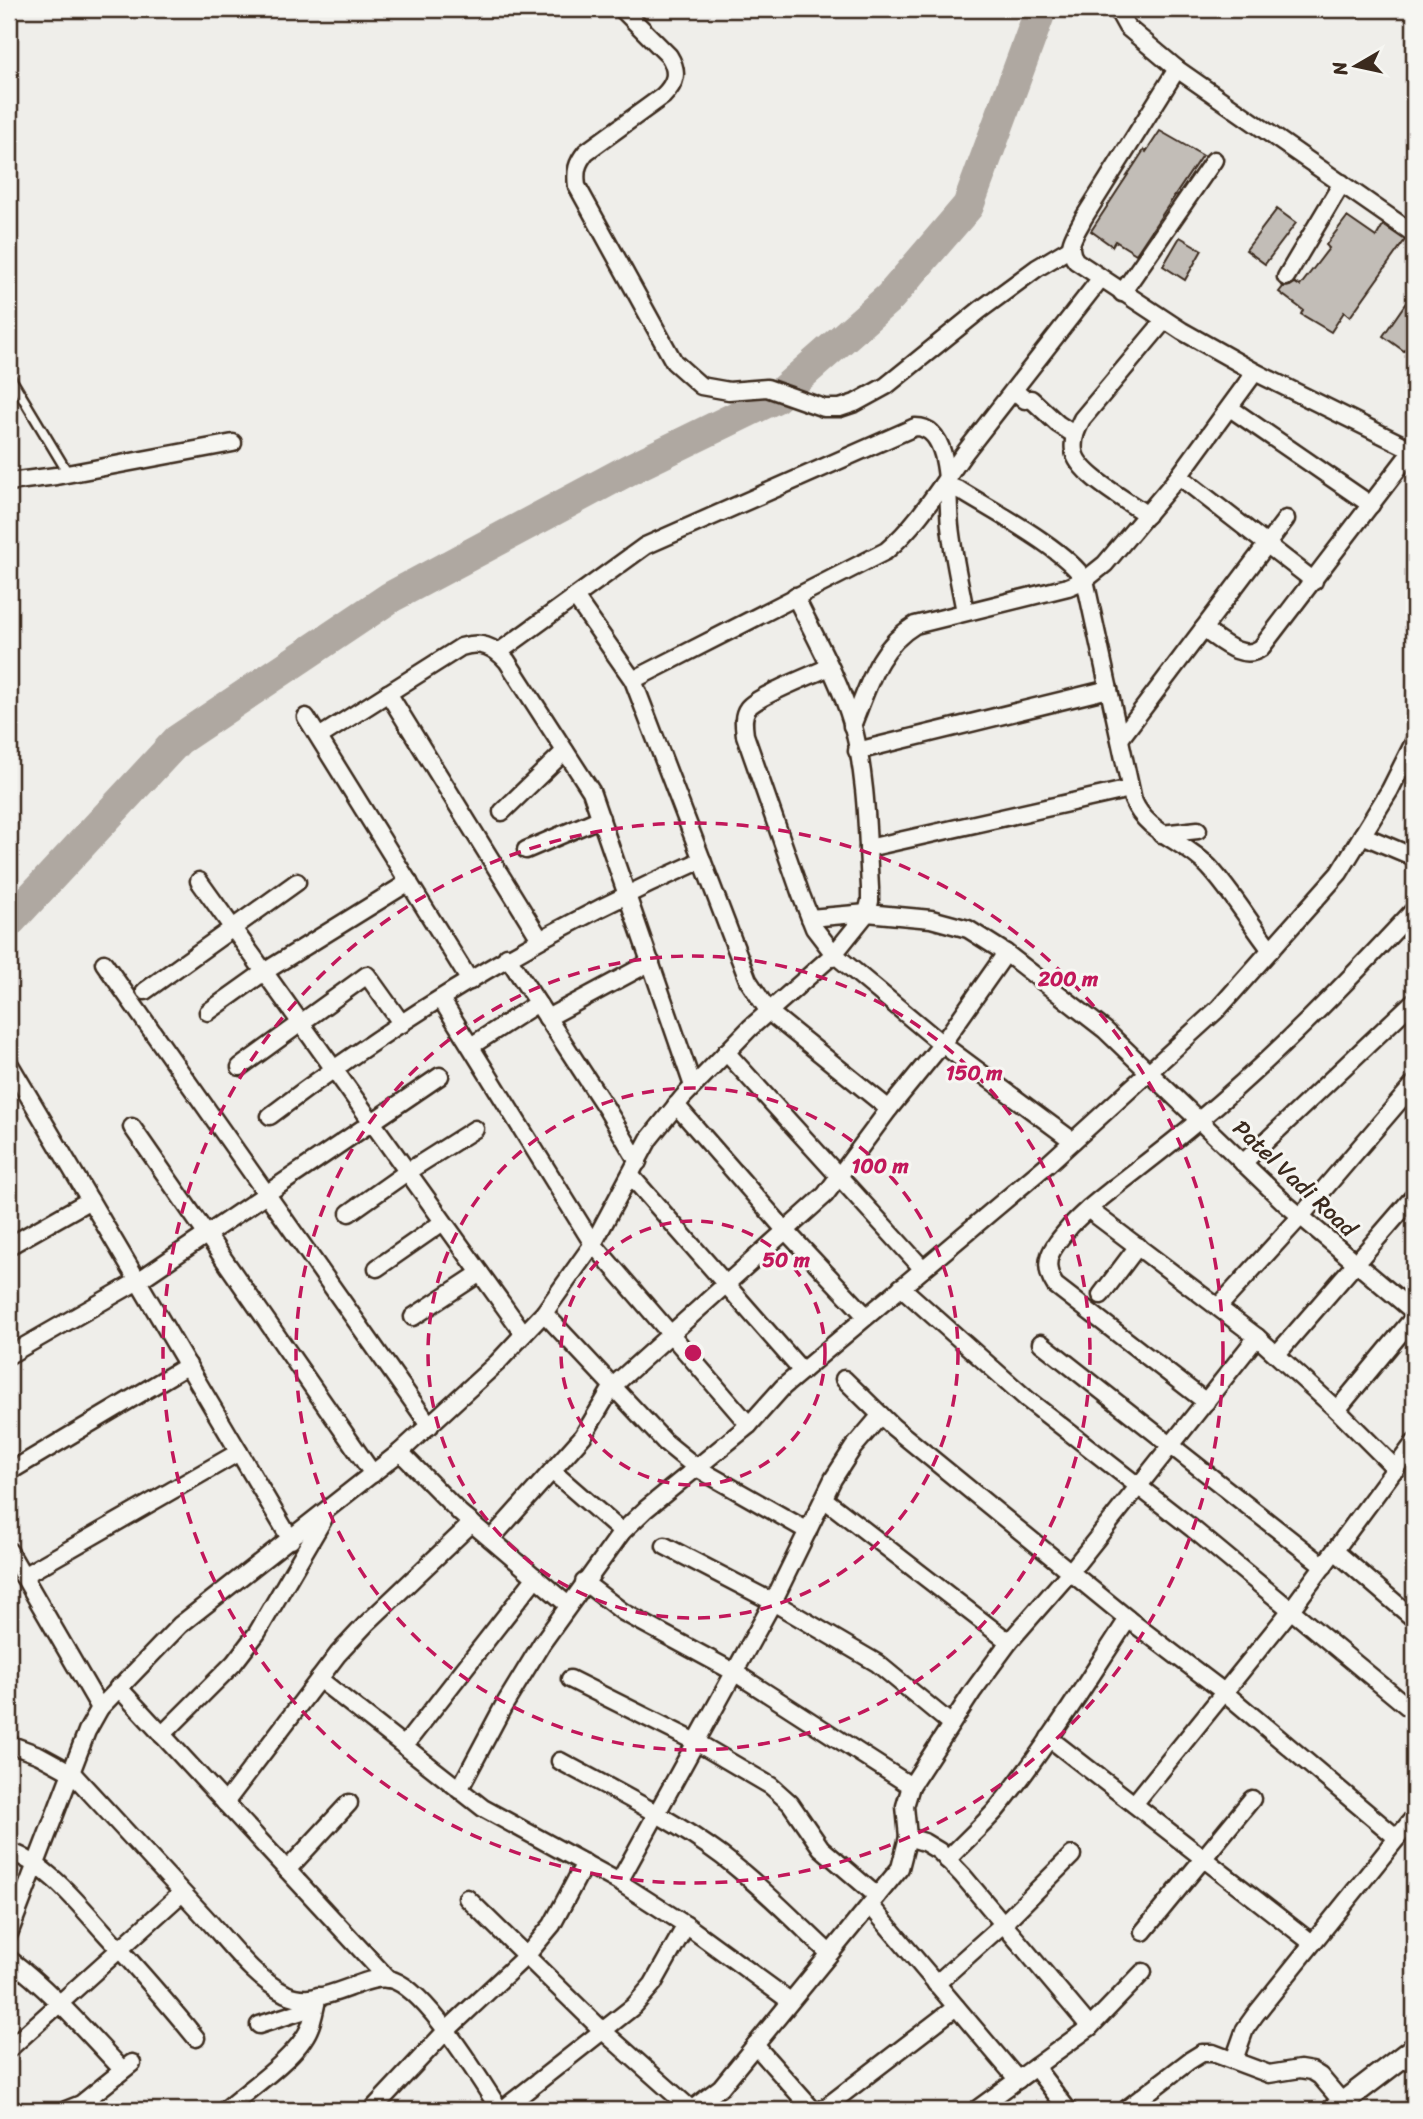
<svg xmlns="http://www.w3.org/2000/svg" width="1423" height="2119" font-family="Sriracha,sans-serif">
  <rect width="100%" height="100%" fill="#efeeea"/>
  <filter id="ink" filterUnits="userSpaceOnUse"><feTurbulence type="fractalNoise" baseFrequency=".0143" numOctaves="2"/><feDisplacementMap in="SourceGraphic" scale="14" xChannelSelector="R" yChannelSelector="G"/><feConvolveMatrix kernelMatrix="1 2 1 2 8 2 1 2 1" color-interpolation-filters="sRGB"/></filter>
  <g filter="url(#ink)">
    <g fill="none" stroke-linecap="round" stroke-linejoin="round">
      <polyline stroke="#afa8a1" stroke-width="32" points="9,922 178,740 391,597 632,468 775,398 890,297 968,206 1041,9"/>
    </g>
    <g fill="#c2bdb7" stroke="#3b2a1e" stroke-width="2">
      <polygon points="1160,131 1202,155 1136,254 1115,241 1112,246 1091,231 1144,150 1146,152"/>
      <polygon points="1277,209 1296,223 1265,264 1246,250"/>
      <polygon points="1347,217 1376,237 1383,225 1405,240 1350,317 1344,312 1331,332 1301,314 1303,310 1279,292 1283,287 1290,286 1295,283 1300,286 1329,248 1326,245"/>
      <polygon points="1180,237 1202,250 1185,280 1163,266"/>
      <polygon points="1414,291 1414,336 1404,351 1383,336"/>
    </g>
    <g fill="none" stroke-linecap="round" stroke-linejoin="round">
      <defs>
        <polyline id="service" points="9,375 68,473"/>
        <g id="minor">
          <path d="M 622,9 L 669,56 C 679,72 676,83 663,96 L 586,152 C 577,163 575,171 577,186 L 674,362 L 701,386 L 729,391 L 767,388 L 824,408 L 840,408 L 855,403 L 886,386 L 980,310 L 1037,268 L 1069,249"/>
          <polyline points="1117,9 1127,27 1177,69 1414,234"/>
          <path d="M 1177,69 L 1083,219 C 1076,234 1064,246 1076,261 L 1182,331 L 1255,372 L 1413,450"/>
          <polyline points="1286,277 1342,183"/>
          <polyline points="1122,293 1214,160"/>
          <polyline points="1014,390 1025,400 1031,399 1058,424 1075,435"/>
          <polyline points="1230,408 1371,505"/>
          <polyline points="1179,476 1314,581"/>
          <polyline points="9,482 56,476 233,443"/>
          <path d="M 949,486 L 961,491 C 995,512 1065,549 1085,580 L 1133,800 C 1147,834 1184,840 1209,867 C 1232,892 1250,923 1271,950"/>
          <path d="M 1147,515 C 1128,501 1077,474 1074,451 C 1072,439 1077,429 1082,419 L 1164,321"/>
          <polyline points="575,597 633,680 748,980 769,1012 889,1109"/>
          <path d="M 1203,629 C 1220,640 1242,662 1261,648 L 1414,448"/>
          <path d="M 499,652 L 645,546 L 915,427 C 953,426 947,501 950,526 C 953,555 960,584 965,612"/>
          <path d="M 829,667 C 813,675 757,696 748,708 C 742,716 744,726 745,735 L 801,895 L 814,928 L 834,954 L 942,1044 L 1073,1141"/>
          <path d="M 633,680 L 886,551 C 919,523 941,485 966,451 C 1011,393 1056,335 1101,278"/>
          <polyline points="388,693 540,939"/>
          <polyline points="306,717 470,981"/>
          <path d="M 852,726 C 868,687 878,647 915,625 L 1068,587 L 1085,580 L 1105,564 L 1179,476 L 1255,372"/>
          <path d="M 319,737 L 461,647 C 481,641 493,646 507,661 L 591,791 L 693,1086"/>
          <polyline points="1120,739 1286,519"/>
          <polyline points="857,751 1109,689"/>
          <polyline points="502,812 565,751"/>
          <polyline points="1161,834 1198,830"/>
          <polyline points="1362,835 1414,857"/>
          <polyline points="868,848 1130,789"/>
          <polyline points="526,850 601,818"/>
          <polyline points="199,881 524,1334"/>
          <polyline points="810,918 867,913 931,919 968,929 1006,953 1105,1030 1286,1204 1414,1312"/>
          <polyline points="507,956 606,1108 638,1162"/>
          <polyline points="104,963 430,1426"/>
          <polyline points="145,991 297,882"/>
          <polyline points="441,999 593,1244 749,1425"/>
          <polyline points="208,1012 264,972 409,882"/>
          <polyline points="547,1018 651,962"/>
          <polyline points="471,1046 533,1006 539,1005"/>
          <polyline points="726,1052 923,1269"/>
          <polyline points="9,1063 291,1540"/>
          <polyline points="240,1067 367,975 402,1024"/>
          <polyline points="676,1105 785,1230 866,1316"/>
          <path d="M 270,1116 C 404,1014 549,927 702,860"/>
          <polyline points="132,1127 373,1474"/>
          <polyline points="1243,1163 1414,1001"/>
          <polyline points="631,1176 802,1371"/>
          <polyline points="1088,1209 1257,1337 1337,1410 1396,1469"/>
          <polyline points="349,1213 407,1172 475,1129"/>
          <polyline points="9,1246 90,1200"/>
          <polyline points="377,1268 443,1222"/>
          <polyline points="901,1287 1028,1400 1193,1529 1414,1712"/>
          <polyline points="1101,1295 1138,1246"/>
          <polyline points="1219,1306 1301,1216 1414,1084"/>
          <polyline points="544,1313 665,1442 697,1468 808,1531"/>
          <polyline points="413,1317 480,1273"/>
          <polyline points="1041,1343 1324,1566"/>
          <polyline points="1277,1354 1414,1196"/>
          <polyline points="9,1355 138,1281 440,1076"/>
          <polyline points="844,1379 893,1427 1128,1619 1224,1692 1397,1838"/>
          <path d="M 1206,1402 L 1055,1285 C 1040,1262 1052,1248 1068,1229 C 1081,1213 1099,1200 1115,1187 C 1143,1165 1171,1144 1198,1121 C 1275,1057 1346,983 1414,910"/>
          <polyline points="1337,1410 1414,1317"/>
          <polyline points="400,1452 460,1513 568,1605"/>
          <polyline points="552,1471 622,1532"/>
          <polyline points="9,1472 188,1365"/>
          <polyline points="824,1499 1009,1642"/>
          <polyline points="491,1539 583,1436 613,1386 825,1195 889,1109 942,1044 1006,953"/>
          <polyline points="665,1546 773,1602 877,1663 951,1724"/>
          <polyline points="9,1551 100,1708"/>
          <polyline points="1335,1551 1414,1619"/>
          <polyline points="23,1576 239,1452"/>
          <polyline points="584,1582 623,1612 734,1672 911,1786"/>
          <polyline points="319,1679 483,1808 619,1882 686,1925 790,2001"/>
          <polyline points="570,1679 696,1742 771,1786 790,1803 821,1848 877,1896"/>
          <polyline points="118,1687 388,1979"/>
          <polyline points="162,1735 234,1663 257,1633 323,1520"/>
          <polyline points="1049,1738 1312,1943"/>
          <path d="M 9,1744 L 39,1755 L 72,1773 C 116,1821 161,1869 205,1917 C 229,1943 254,1978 286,1994 C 308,2004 331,1994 353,1986 C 364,1982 376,1977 389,1979 C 425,1986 479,2079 500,2110"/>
          <polyline points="404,1746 536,1577"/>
          <path d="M 560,1761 C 615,1791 672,1819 722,1856 C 760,1885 794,1920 829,1953"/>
          <polyline points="459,1790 503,1707 542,1643 622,1532 646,1509 749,1425 783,1387 1048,1164 1219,1008 1339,873 1390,790 1414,742"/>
          <polyline points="225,1803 338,1654 366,1624 472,1523"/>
          <polyline points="1134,1804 1290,1611 1414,1443"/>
          <polyline points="908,1837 924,1842 939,1851 963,1876 1090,2027"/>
          <path d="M 9,1851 C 48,1865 76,1901 103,1931 C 135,1966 166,2001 196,2038"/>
          <path d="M 947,1860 C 963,1843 981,1827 996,1810 C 1045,1750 1086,1683 1128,1619"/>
          <polyline points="287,1870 349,1803"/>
          <polyline points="619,1882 773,1602 833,1479 853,1448 881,1415"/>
          <polyline points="467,1898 603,2031 692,2110"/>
          <polyline points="870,1905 1018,2080"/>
          <polyline points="1143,1932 1252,1799"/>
          <path d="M 9,1934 L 87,1731 L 100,1708 L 180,1625 L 400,1452 L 497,1363 L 524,1334 L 544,1313 L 593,1244 L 649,1139 L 683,1097 L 750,1028 L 834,954 L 867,913 L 870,901 L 870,888 C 867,834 867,776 852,723 C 839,679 815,637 795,596"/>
          <path d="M 9,1959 C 50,1990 83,2028 118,2065"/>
          <polyline points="936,1984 1003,1924 1072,1855"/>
          <polyline points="259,2025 315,2007"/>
          <polyline points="755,2045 813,2110"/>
          <polyline points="9,2049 182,1893"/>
          <polyline points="1234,2060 1245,2029 1255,2015 1414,1817"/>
          <polyline points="1035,2067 1068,2110"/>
          <polyline points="66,2110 81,2104 132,2063"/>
          <path d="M 225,2110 C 249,2089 297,2057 309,2029 C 314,2019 315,2007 318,1996"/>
          <polyline points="372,2110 446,2031 527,1955 552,1925 585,1863"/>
          <polyline points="502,2110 634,2006 653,1984 686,1925"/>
          <polyline points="691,2110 721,2087 900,1868 908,1837 905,1806 911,1786 973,1691 1009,1642 1071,1571 1257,1337"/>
          <polyline points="822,2110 956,2007"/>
          <polyline points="976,2110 1090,2027 1143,1972"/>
          <polyline points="1125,2110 1189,2061 1202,2053 1213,2053 1269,2074 1300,2069 1312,2071 1320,2076 1343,2103"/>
        </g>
        <polyline id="tertiary" points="1333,2110 1414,2048"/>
      </defs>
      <use href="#service" stroke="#3b2a1e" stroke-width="13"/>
      <use href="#minor" stroke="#3b2a1e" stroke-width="21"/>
      <use href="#tertiary" stroke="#3b2a1e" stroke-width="26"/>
      <use href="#service" stroke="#f6f6f2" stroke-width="8"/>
      <use href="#minor" stroke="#f6f6f2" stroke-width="16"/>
      <use href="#tertiary" stroke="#f6f6f2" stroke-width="21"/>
    </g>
  </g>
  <g fill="none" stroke="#c2185b" stroke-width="3.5" stroke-dasharray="12 9">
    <circle cx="693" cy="1353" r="132"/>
    <circle cx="693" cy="1353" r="265"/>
    <circle cx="693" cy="1353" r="397"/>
    <circle cx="693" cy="1353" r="530"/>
  </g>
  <g text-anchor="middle" stroke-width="6" stroke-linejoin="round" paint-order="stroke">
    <g font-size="23" fill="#3b2a1e" stroke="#f6f6f2">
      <text transform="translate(1295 1178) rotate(43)" y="8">Patel Vadi Road</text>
    </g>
  </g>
  <circle cx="693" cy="1353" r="10" fill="#c2185b" stroke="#f6f6f2" stroke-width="3.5"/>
  <g font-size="21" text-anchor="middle" font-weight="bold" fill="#c2185b" stroke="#f6f6f2" stroke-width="6" stroke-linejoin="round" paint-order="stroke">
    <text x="1068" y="986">200 m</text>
    <text x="974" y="1080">150 m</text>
    <text x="880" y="1173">100 m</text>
    <text x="786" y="1267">50 m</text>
  </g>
  <rect width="1423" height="2119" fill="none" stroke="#f6f6f2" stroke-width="35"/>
  <rect x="18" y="18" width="1388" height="2084" fill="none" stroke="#3b2a1e" stroke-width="2.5" filter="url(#ink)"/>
  <g transform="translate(1356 66) rotate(261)" stroke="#f6f6f2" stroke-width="5" paint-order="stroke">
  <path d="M0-5L12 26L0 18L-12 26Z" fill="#3b2a1e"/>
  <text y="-10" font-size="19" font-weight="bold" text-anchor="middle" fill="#3b2a1e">N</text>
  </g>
</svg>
